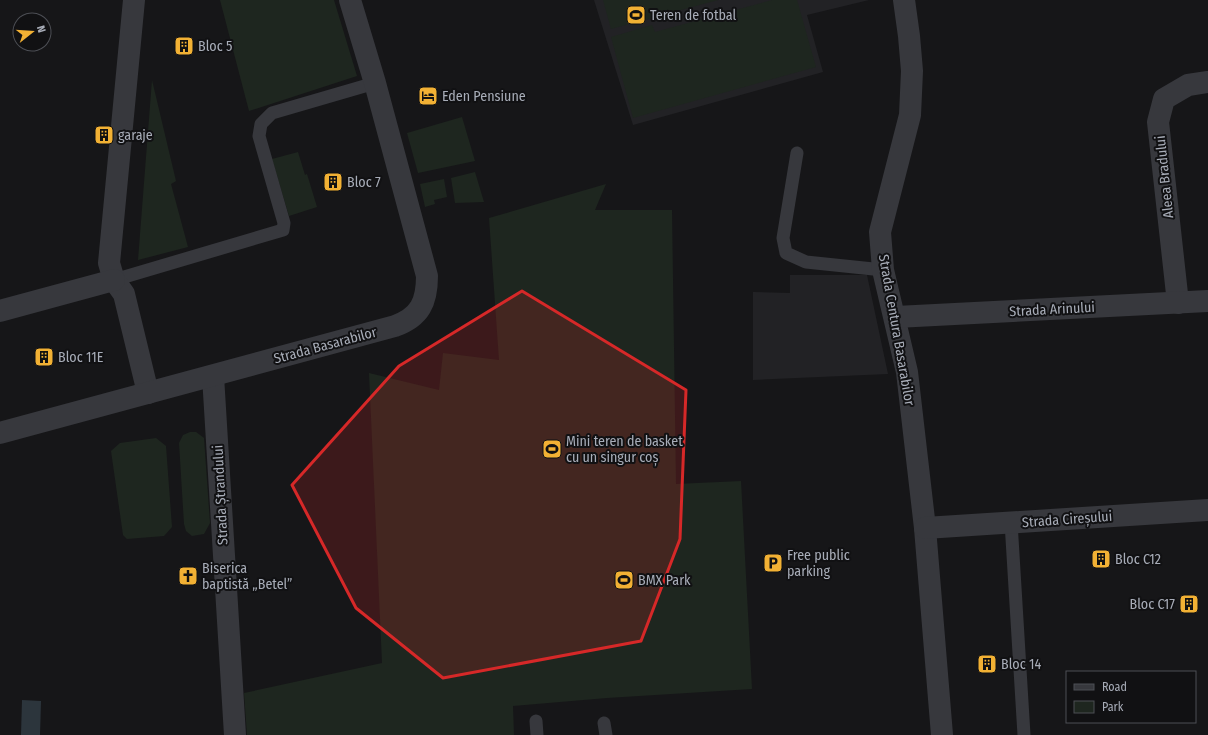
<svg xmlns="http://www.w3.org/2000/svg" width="1208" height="735" font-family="'Fira Sans Condensed',sans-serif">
  <rect width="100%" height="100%" fill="#161618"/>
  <g fill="#222225">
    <polygon points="594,0 869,0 807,15 823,72 633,125"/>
    <polygon points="790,275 867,275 888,374 753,380 753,292 790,293"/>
  </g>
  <g fill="#1e261f">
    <polygon points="220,0 334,0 357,76 249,111"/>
    <polygon points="603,0 718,0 611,29"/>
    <polygon points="772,0 797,0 816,67 633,118 611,37 652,25 655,32"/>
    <polygon points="152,80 176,181 171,184 188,247 138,260"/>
    <polygon points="462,117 475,161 418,173 407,133"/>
    <polygon points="298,152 305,175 307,174 317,207 289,216 272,159"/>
    <polygon points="475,172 484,202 455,203 451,178"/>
    <polygon points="444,179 447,197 434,200 435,204 425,207 420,184"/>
    <polygon points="606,184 595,210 672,210 676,484 741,481 752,689 607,698 513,706 514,735 247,735 244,693 382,663 369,373 439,390 443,353 499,360 489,218"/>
    <polygon points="190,432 196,432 204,438 210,523 204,534 192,536 186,531 184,524 179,443 183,435"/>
    <polygon points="156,438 166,446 172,527 164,536 127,539 123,535 111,451 120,443"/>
  </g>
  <polygon fill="#2c353c" points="22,700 41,701 40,735 21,735"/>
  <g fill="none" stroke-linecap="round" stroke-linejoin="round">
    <g stroke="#37383d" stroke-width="13">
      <polyline points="797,153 783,238 786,253 806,262 883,270"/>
      <polyline points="114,280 283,230 284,223 259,136 261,124 272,113 375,83"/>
      <polyline points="1011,522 1024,735"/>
      <polyline points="536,721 537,735"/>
      <polyline points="604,723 606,735"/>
    </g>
    <g stroke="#37383d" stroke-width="22">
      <polyline points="134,0 109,263 114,280 124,294 148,393"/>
      <polyline points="904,0 909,36 912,71 910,115 880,232 883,270 907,372 925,528 942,735"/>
      <polyline points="1178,303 1158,122 1164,99 1188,85 1208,82"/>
      <polyline points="0,311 114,280"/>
      <polyline points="896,317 1208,301"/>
      <polyline points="213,376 235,735"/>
      <path d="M 0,433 L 395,326 C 420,317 427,302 427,276 L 375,83 L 350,0"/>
      <polyline points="925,528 1208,510"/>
    </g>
  </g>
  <path fill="#d62828" fill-opacity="0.2" stroke="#d62828" stroke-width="3" stroke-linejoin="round" d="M 522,291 L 686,390 L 680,539 L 641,641 L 443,678 L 356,608 L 292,485 L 399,366 Z"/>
  <defs>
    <symbol id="stadium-square" viewBox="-11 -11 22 22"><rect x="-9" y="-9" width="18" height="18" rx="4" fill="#f2b134" stroke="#111113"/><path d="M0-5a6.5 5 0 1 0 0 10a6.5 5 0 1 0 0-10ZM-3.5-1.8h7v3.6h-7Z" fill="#111"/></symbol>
    <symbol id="building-square" viewBox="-11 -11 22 22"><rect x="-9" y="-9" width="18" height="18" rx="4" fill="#f2b134" stroke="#111113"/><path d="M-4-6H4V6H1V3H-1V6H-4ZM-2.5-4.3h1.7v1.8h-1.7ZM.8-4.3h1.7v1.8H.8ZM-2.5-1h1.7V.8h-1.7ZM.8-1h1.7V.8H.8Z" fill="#111"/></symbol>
    <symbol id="hotel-square" viewBox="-11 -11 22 22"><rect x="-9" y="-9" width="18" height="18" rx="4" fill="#f2b134" stroke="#111113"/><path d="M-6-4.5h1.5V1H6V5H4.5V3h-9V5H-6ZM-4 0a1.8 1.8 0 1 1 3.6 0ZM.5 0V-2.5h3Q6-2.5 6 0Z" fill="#111"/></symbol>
    <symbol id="parking-square" viewBox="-11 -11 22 22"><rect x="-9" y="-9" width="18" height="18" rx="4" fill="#f2b134" stroke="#111113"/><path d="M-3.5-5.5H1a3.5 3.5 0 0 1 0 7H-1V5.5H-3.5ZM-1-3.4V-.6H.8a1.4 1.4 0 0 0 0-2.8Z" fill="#111"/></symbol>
    <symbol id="church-square" viewBox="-11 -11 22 22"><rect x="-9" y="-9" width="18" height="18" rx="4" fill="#f2b134" stroke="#111113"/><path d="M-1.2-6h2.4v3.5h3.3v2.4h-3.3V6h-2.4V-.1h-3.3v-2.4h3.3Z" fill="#111"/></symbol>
  </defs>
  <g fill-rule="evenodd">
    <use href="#stadium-square" x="625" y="4" width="22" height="22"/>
    <use href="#building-square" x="173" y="35" width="22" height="22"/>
    <use href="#hotel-square" x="417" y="85" width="22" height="22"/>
    <use href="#building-square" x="93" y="124" width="22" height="22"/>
    <use href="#building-square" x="322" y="171" width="22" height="22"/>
    <use href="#building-square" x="33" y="346" width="22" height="22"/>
    <use href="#stadium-square" x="541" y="438" width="22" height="22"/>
    <use href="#building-square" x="1090" y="548" width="22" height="22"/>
    <use href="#parking-square" x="762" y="552" width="22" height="22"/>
    <use href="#church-square" x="177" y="565" width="22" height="22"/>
    <use href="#stadium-square" x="613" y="569" width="22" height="22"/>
    <use href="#building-square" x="1178" y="593" width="22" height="22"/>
    <use href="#building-square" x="976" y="653" width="22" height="22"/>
  </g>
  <g text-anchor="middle" stroke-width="4" stroke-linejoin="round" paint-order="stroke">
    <g font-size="14" fill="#a8adb8" stroke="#111113" text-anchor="start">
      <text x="650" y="20">Teren de fotbal</text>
      <text x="198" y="51">Bloc 5</text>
      <text x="442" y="101">Eden Pensiune</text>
      <text x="118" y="140">garaje</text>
      <text x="347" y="187">Bloc 7</text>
      <text x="58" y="362">Bloc 11E</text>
      <text x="566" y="446">Mini teren de basket<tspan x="566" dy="16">cu un singur coș</tspan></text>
      <text x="787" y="560">Free public<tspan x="787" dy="16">parking</tspan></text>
      <text x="1115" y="564">Bloc C12</text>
      <text x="202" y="573">Biserica<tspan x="202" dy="16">baptistă „Betel”</tspan></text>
      <text x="638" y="585">BMX Park</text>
      <text x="1175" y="609" text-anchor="end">Bloc C17</text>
      <text x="1001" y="669">Bloc 14</text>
    </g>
    <g font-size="14" fill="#a8adb8" stroke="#111113">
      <text transform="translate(1164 177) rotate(-96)" y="5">Aleea Bradului</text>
      <text transform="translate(1052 309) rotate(-3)" y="5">Strada Arinului</text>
      <text transform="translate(897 330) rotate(80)" y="5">Strada Centura Basarabilor</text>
      <text transform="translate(325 345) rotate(-15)" y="5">Strada Basarabilor</text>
      <text transform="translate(220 495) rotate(-93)" y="5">Strada Ștrandului</text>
      <text transform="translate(1067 519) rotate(-4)" y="5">Strada Cireșului</text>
    </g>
  </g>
  <rect x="1066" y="671" width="130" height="52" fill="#111113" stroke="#4d4f55"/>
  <rect x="1074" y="684" width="20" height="6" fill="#37383d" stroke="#4d4f55"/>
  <text x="1102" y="691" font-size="12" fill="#a8adb8">Road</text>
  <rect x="1074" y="701" width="20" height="12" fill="#1e261f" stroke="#4d4f55"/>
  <text x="1102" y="711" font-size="12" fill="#a8adb8">Park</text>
  <g transform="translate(32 32) rotate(73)"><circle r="19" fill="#111113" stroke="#4d4f55"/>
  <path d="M0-3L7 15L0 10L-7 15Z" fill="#f2b134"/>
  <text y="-6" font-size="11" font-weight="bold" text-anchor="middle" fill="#a8adb8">N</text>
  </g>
</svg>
